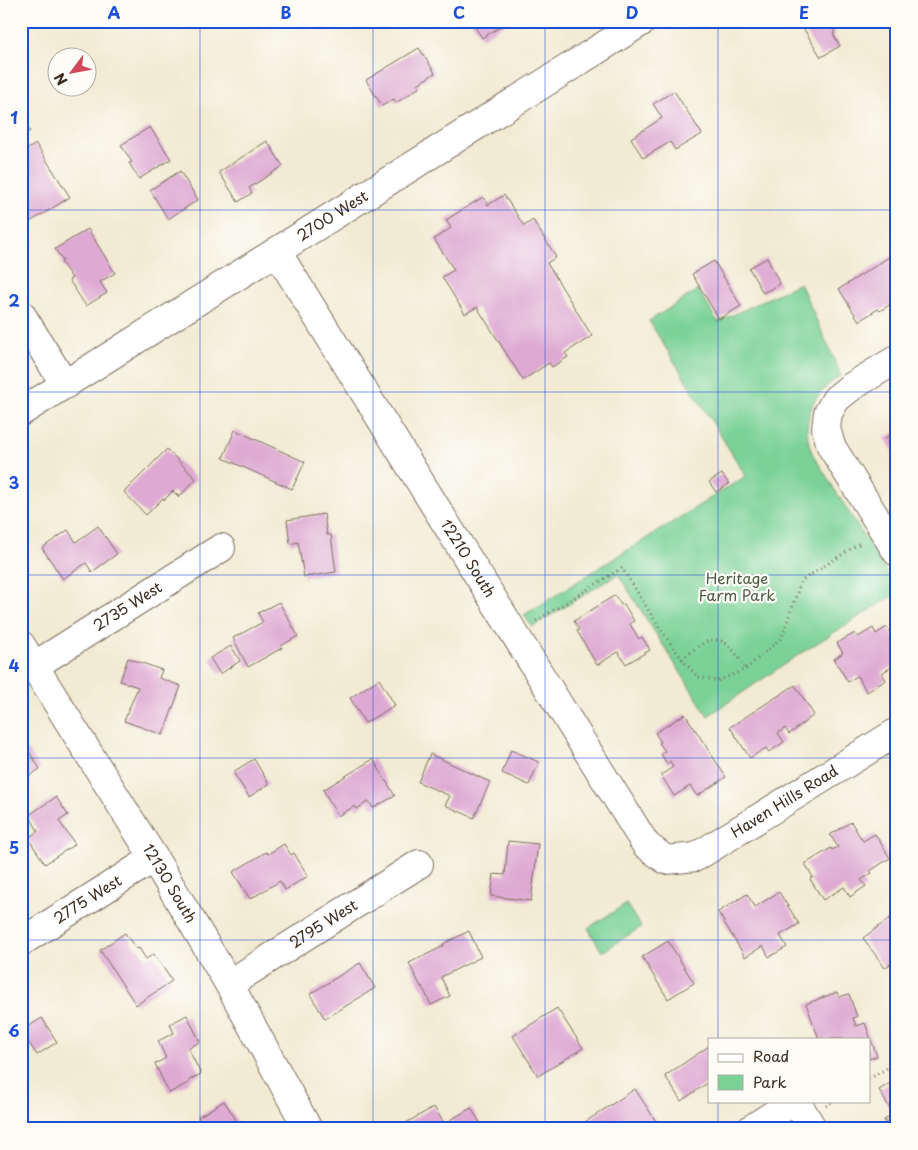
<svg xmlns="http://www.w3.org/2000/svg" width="918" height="1150" font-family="'Playpen Sans',sans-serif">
  <rect width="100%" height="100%" fill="#fdfcf7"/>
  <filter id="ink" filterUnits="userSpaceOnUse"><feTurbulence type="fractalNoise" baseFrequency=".02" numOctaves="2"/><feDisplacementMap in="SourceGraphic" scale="10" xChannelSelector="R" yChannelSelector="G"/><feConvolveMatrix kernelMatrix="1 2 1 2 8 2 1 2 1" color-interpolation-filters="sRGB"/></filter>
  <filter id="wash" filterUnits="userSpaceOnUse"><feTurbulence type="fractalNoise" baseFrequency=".0096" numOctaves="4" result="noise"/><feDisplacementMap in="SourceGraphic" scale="20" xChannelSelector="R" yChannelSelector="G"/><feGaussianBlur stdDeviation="1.12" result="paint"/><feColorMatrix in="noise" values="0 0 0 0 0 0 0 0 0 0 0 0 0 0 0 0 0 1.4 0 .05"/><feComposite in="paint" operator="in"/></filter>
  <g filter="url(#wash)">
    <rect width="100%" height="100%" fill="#f2ead3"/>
    <g fill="#7ad297" stroke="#5a7e5a">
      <path d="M 800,283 L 841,375 C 833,381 824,388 818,396 C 808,408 805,429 809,444 C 810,448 812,452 813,455 L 897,589 L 897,593 L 795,657 L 708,716 L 618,574 L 532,627 L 524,615 L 746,476 L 649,321 L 698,290 L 718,322 Z"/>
      <polygon points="626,904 641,927 602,952 588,928"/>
    </g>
    <g id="blocks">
      <g fill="#deaad3">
        <polygon points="471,21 503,21 505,24 482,38"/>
        <polygon points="803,21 829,21 835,33 833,34 840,46 821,57 800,23"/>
        <polygon points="419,48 435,73 418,84 420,87 396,103 394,99 382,106 366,80"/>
        <polygon points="674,91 702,134 675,150 670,142 643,158 631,138 662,118 653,104"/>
        <polygon points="21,118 30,131 21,136"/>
        <polygon points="150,127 171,159 139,179 129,163 132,162 121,145"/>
        <polygon points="267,141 283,166 249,188 252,193 238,202 219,172"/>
        <polygon points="36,144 70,197 30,222 21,208 21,200 25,198 21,191 21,153"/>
        <polygon points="180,171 198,200 168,219 150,190"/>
        <polygon points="504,195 524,226 533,220 556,257 547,263 592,336 565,353 568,357 552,367 549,363 523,380 477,307 465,314 442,277 454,270 434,239 451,228 446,220 483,197 488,205"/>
        <polygon points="88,229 115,273 100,282 107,293 86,306 69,280 72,278 61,262 63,261 55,249"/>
        <polygon points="897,252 897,304 892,307 891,304 880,311 878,309 859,321 839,289"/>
        <polygon points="767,258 780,284 763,293 749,268"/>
        <polygon points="714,261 741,306 719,319 692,274"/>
        <polygon points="235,430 305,462 292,489 223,458"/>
        <polygon points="897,431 897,452 895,449 893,451 885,438"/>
        <polygon points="167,449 196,479 179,497 173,491 164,500 163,498 146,515 124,492"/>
        <polygon points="722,474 729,484 716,492 709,482"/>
        <polygon points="324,514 327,535 331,535 336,572 304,577 298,542 290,544 287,520"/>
        <polygon points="98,526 117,554 92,572 86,563 63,579 42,548 68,530 76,542"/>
        <polygon points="615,595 621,605 624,604 634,621 630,624 639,639 642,637 650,650 626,664 618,652 597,665 577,631 579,630 574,621"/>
        <polygon points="279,602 298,636 281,646 282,648 248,667 233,638 263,622 258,613"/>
        <polygon points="887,627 897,643 897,668 895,669 893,666 882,673 886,680 867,692 857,676 848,682 834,659 843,653 837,643 855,633 858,637 873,628 876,634"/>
        <polygon points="231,646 240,661 220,674 210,658"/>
        <polygon points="128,658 162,670 159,678 181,686 163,735 124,721 138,687 120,681"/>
        <polygon points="379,679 395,705 365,723 350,698"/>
        <polygon points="795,685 814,715 789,734 785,728 778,733 784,742 769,752 766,748 750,758 730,727"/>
        <polygon points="685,714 726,777 697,796 690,786 674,796 661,775 673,767 670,761 667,764 661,754 665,751 659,743 661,742 655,733"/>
        <polygon points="28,750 40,769 21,781 21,755"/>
        <polygon points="511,750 539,762 529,785 502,773"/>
        <polygon points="430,754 490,782 474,818 445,805 450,796 418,782"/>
        <polygon points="254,759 269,784 249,797 233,772"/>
        <polygon points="373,759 395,796 373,808 369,801 357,809 355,806 338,816 323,790"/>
        <polygon points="56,797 68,815 59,821 75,844 45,864 28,838 38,831 29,815"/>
        <polygon points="851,822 863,841 875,834 890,858 870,871 872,873 861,880 866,886 850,897 844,887 823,900 810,879 813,877 805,864 831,848 832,850 838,847 830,835"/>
        <polygon points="508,841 538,844 531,901 491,896 494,874 505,875"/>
        <polygon points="284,844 291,855 294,853 308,876 285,890 280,881 250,899 233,872 266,852 268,854"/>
        <polygon points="779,892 799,924 780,935 787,947 769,957 763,946 745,957 718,912 747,894 755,907"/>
        <polygon points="897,913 897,959 885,968 863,938"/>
        <polygon points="469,931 481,957 441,977 450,996 431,1005 422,986 421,987 409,963 444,946 443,944"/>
        <polygon points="125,933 136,949 139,948 146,959 154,954 172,981 136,1005 100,950"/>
        <polygon points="668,941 694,983 668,999 642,957"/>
        <polygon points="360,963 375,988 325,1019 310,994"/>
        <polygon points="837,992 839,997 849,994 857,1017 853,1018 856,1026 865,1023 877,1056 869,1059 869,1039 819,1039 806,1004"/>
        <polygon points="557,1008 583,1048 538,1076 513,1036"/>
        <polygon points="187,1015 200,1042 188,1048 201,1074 189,1080 190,1082 169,1093 155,1064 166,1058 158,1041 174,1033 170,1024"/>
        <polygon points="42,1018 57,1042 37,1055 21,1031"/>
        <polygon points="709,1046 709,1082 681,1101 665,1076"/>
        <polygon points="897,1079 897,1129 889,1129 884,1120 893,1114 879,1090"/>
        <polygon points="635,1089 661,1129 590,1129 585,1122"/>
        <polygon points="224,1101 242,1129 206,1129 198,1117"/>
        <polygon points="434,1107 445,1125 438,1129 407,1129 404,1124"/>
        <polygon points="471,1108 484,1129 456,1129 450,1120"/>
      </g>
    </g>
  </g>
  <g filter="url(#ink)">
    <use href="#blocks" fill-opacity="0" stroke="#7b6d5d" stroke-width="1"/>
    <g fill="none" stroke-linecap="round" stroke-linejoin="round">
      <defs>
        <g id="minor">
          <path id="s1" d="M 277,252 L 646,845 L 666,860 L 696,857 L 897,732"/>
          <polyline points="21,314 65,385"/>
          <polyline points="897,359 851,387 836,399 828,413 826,428 831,446 897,552"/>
          <path id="s2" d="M 21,645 L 154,858 L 229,984 L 308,1129"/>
          <path id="s3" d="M 34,666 L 221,548"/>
          <path id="s4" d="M 21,942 L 154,858"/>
          <path id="s5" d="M 229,984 L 419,864"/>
          <polyline points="796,1101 813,1129"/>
          <polyline points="751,1129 794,1101"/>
        </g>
        <g id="major">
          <path id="s6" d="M 21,412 L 643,21"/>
        </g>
      </defs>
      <use href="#minor" stroke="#7b6d5d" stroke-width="30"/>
      <use href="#major" stroke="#7b6d5d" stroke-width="30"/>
      <g stroke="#7b6d5d" stroke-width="3" stroke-dasharray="1 4" stroke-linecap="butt">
        <polyline points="536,621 622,568 659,627 684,662 698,677 718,681 746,669 782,637 801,581 860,543"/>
        <path d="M 682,659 C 690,653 699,645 708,641 C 726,634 738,657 746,669"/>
        <polyline points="869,1079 897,1062"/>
        <polyline points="826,1106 834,1101"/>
      </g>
      <use href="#minor" stroke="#fff" stroke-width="28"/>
      <use href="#major" stroke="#fff" stroke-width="28"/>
    </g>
  </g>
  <path fill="none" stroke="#1d4ed8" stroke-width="1" stroke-opacity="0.55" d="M 200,21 L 200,1129M 373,21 L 373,1129M 545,21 L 545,1129M 718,21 L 718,1039M 21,210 L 897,210M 21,392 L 897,392M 21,575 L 897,575M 21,758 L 897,758M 21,940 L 897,940M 718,1101 L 718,1129"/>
  <g text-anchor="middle" stroke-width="4.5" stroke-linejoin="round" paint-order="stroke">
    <g font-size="15" fill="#3b2a1e" stroke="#fdfcf7">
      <text dy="5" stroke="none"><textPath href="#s6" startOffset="368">2700 West</textPath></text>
      <text dy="5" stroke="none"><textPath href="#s1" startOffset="361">12210 South</textPath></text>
      <text dy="5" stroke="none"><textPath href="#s3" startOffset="111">2735 West</textPath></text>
      <text dy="5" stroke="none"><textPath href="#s1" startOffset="858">Haven Hills Road</textPath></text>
      <text dy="5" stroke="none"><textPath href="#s2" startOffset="281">12130 South</textPath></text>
      <text dy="5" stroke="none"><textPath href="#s4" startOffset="79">2775 West</textPath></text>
      <text dy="5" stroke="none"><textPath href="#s5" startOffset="112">2795 West</textPath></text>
    </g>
    <g font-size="15" fill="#4e5c42" stroke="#fdfcf7">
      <text x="737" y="584">Heritage<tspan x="737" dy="17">Farm Park</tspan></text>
    </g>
  </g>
  <rect width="918" height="1150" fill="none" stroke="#fdfcf7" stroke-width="55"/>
  <rect x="708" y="1038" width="162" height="65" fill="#fdfcf7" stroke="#afa8a0"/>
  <rect x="718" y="1054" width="25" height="8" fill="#ffffff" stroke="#afa8a0"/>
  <text x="753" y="1062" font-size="15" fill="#3b2a1e">Road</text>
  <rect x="718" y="1075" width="25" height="15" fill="#7ad297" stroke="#afa8a0"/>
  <text x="753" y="1088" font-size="15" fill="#3b2a1e">Park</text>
  <g transform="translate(72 72) rotate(238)"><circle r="24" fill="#fdfcf7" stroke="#afa8a0"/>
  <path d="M0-4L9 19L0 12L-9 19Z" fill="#d1495b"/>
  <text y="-8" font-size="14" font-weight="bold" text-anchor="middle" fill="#3b2a1e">N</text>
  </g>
  <rect x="28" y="28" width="862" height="1094" fill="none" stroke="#1d4ed8" stroke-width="2"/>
  <g font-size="16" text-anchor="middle" font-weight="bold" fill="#1d4ed8">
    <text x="114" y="19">A</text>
    <text x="286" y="19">B</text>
    <text x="459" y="19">C</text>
    <text x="632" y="19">D</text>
    <text x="804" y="19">E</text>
    <text x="14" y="124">1</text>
    <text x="14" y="307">2</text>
    <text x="14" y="489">3</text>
    <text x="14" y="672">4</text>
    <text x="14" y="854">5</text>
    <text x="14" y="1037">6</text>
  </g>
</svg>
